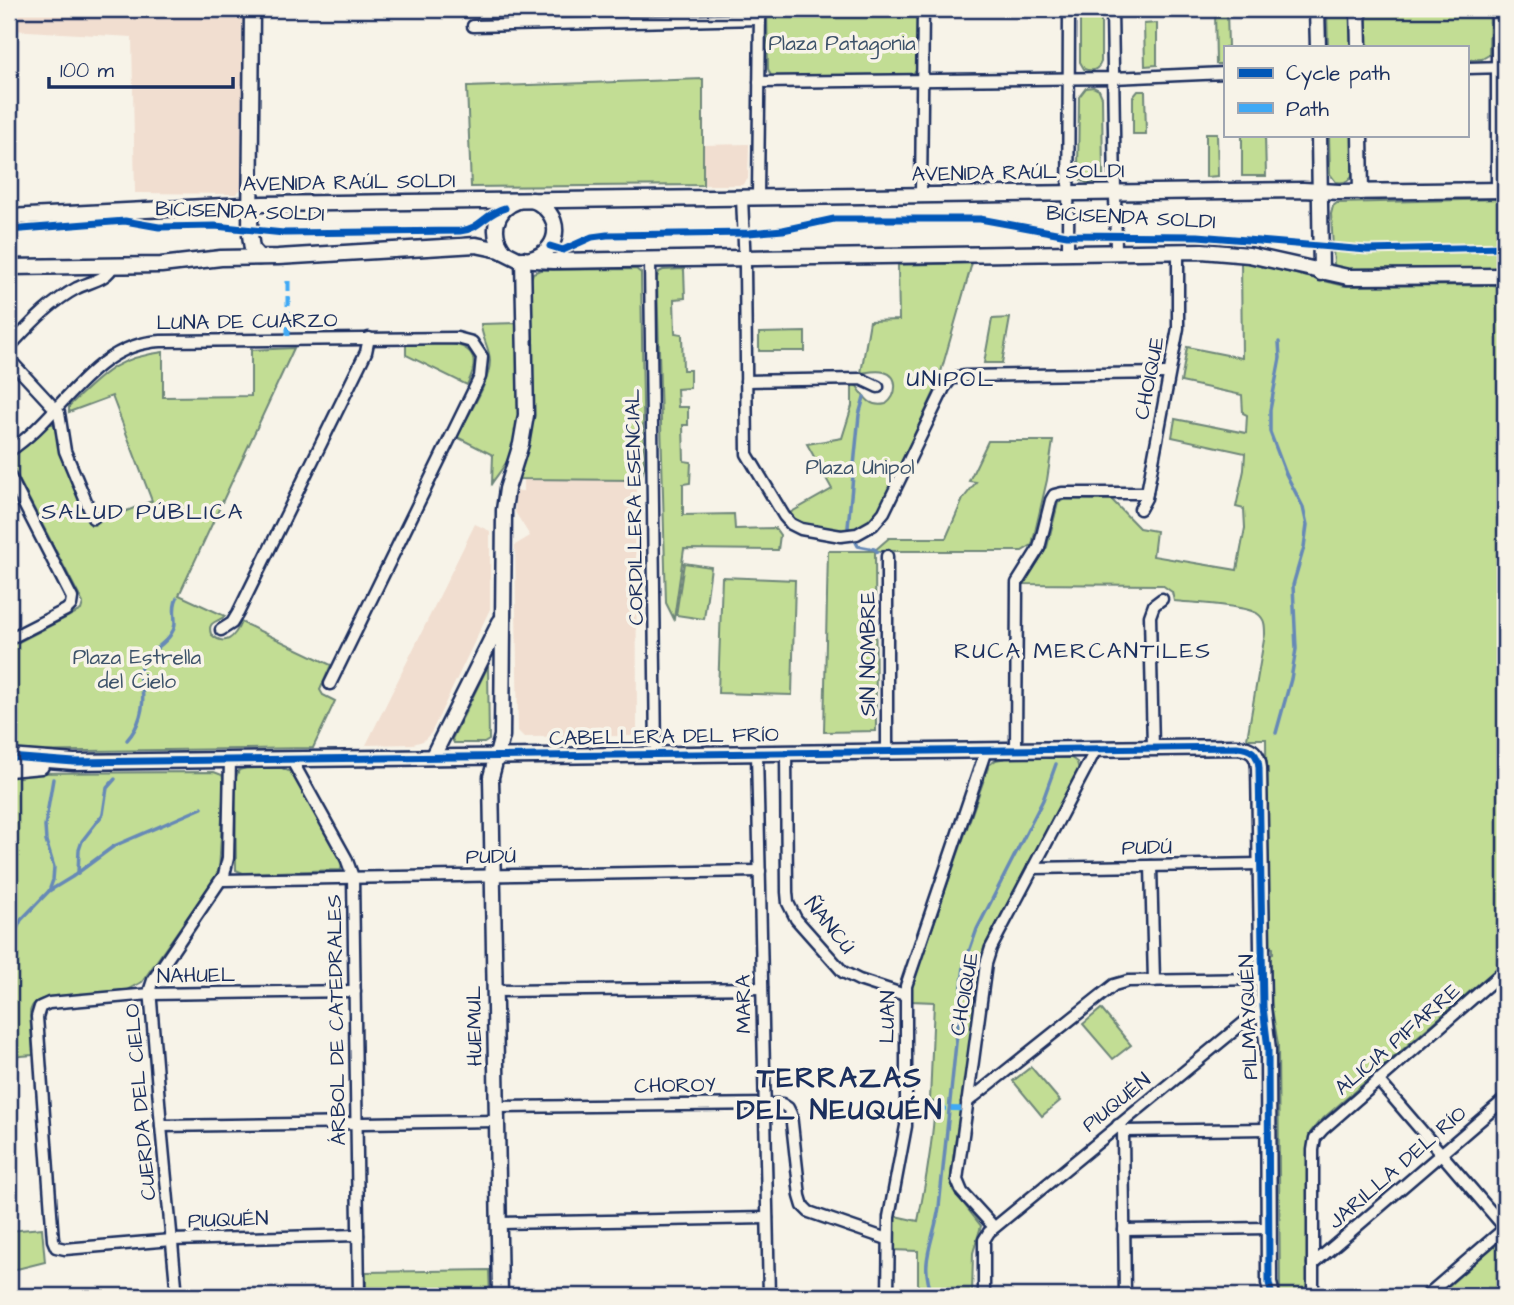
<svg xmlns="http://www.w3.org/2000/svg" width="1514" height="1305" font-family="'Architects Daughter',sans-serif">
  <rect width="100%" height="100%" fill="#f7f3e8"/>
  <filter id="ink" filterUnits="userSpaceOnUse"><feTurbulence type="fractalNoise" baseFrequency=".0143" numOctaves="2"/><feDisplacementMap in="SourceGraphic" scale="14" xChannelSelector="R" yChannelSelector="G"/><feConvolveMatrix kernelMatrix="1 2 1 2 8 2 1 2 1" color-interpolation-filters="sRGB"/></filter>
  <g filter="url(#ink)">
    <g fill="#f1ded0">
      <polygon points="11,9 243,9 241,189 236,194 135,193 132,37 10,30"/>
      <polygon points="749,144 748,179 742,185 703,185 703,145"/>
      <polygon points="523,480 636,480 637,729 631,736 524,737 518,731 515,545 530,536 515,512 515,495 518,491 523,491"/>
      <polygon points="475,524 490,531 490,609 431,733 423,741 413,744 366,745"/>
    </g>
    <g fill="#c2dd94" stroke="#6e8679" stroke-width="2">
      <polygon points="767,9 917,9 916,71 909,76 771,76 768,69"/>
      <path d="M 1080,9 L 1101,9 L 1101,62 C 1098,70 1092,72 1084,69 L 1080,62 Z"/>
      <polygon points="1215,9 1227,9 1228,47 1225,47 1225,64 1216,64"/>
      <polygon points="1327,9 1351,9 1352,47 1328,47"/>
      <polygon points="1366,9 1490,9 1489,55 1482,59 1467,60 1467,47 1367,47"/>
      <polygon points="1157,23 1157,65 1145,66 1144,24"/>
      <polygon points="703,79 703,185 471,187 467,87"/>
      <polygon points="1093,87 1099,90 1102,97 1103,176 1099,182 1087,183 1081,180 1078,172 1079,97 1086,88"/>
      <polygon points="1138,91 1145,91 1146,134 1133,134 1133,97"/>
      <polygon points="1206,133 1217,133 1218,176 1206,177"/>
      <polygon points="1242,135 1265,135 1266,176 1242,176"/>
      <path d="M 1329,135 L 1353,135 C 1354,151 1362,187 1336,182 L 1330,174 Z"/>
      <polygon points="1505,199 1505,268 1346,271 1334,265 1331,214 1333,206 1337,203"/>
      <path d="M 1241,261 L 1345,286 L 1505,285 L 1505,961 L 1318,1123 L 1310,1133 L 1307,1150 L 1308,1296 L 1280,1296 L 1278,1044 L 1269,992 L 1269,955 L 1273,954 L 1273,948 L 1268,947 L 1266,739 L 1247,739 L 1265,634 C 1265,626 1265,619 1258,614 C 1246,605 1192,603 1174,601 L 1172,592 L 1162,585 L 1022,584 L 1047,547 L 1058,503 L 1065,499 L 1112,500 L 1139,528 L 1156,531 L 1153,556 L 1237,570 L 1245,528 L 1244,509 L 1236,507 L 1244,470 L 1245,453 L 1172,437 L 1175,419 L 1246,433 L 1247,415 L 1243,413 L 1242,395 L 1181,382 L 1187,347 L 1242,358 Z"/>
      <path d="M 972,263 L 937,386 L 878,513 C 871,521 859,530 848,531 C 831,533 800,525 788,514 L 832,489 L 807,444 L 842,438 L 852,406 L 852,384 L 857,386 C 865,398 870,408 886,404 C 897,396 900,376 884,372 C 877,370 868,372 861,373 L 870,321 L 899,320 L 898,265 Z"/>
      <polygon points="684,269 685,298 674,299 675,333 682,334 683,370 690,370 690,388 677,389 678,407 688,407 688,425 683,425 684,461 691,462 690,483 683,484 683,515 734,514 735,529 775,528 780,535 778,550 684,549 674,619 666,603 657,278 659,272 663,270"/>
      <polygon points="540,270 636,269 641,273 644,467 642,475 636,480 519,479 518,476 533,412 531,280 533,273"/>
      <polygon points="1010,318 1002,363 984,363 992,319"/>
      <path d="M 519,323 C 520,365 527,416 510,455 C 506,465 498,474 492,483 L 493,455 L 457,437 C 467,417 490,382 490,361 C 490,348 481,337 481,324 Z"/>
      <polygon points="805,332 805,351 759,351 759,333"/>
      <path d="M 406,344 C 437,344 493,334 467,385 L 406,355 Z"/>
      <path d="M 294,348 L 179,595 L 225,616 C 217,623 207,621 211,634 C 225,648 235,637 241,622 L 331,665 L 320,690 L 323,695 L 335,701 L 313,748 L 9,752 L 9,647 L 81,610 L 83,603 L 12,466 L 13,456 L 49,424 L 54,424 L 62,459 L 91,525 L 152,501 L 112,396 L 69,412 L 69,406 C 102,375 115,358 163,352 L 163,397 L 251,396 L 251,350 Z"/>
      <polygon points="988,441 1053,441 1047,480 1032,545 1022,551 875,551 876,731 824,732 828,551 874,551 889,538 946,538 963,499 976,482 969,481"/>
      <polygon points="684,563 711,567 704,619 676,615"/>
      <polygon points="722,577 795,580 792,695 718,693"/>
      <polygon points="488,666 489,740 484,743 454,743 452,739"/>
      <path d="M 1006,758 L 1071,758 L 1077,762 L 1079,770 L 984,947 L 951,1173 L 953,1190 L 981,1226 L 973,1253 L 972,1296 L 918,1296 L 918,1251 L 892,1250 L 895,1216 L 918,1221 C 926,1181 933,1142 935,1102 L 930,1101 L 934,1002 L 911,1001 L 912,986 L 989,765 L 996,760 Z"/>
      <polygon points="246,768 282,768 293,773 342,864 341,870 243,873 236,870 235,779 239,770"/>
      <path d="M 214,772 L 222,775 L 224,781 L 219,872 L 142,982 L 127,990 L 47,998 C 38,1000 31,1003 30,1013 L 33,1055 L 9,1057 L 9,773 Z"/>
      <polygon points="1101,1009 1131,1045 1113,1059 1083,1024"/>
      <polygon points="1031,1067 1060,1101 1042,1116 1013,1081"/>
      <polygon points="42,1228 45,1262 9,1271 9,1231"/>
      <polygon points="1500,1241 1505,1241 1505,1296 1437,1296"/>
      <polygon points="489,1270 490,1296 366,1296 366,1272"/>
    </g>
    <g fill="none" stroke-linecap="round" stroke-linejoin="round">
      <g stroke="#6689b7" stroke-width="3.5">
        <polyline points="864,397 859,415 848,527 858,546 874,549 878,552"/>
        <polyline points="1276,733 1291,679 1296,649 1293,585 1304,547 1307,525 1303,507 1286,474 1270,432 1270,410 1280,358 1279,342"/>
        <path d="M 127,740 C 139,727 145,707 142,688 C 140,681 138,674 141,667 C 147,651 164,646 171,634 C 180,622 170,612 177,598"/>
        <polyline points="78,873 79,850 82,841 103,814 107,788 115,779"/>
        <polyline points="49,891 72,877 114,846 202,808"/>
        <polyline points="9,946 21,920 49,891 53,880 54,867 46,841 45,826 53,779"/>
        <path d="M 933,1296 C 918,1263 934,1241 939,1207 L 964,966 L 977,929 L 1043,800 L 1056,764"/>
      </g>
      <defs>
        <g id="street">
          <polyline points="1112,9 1116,252"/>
          <polyline points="1497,9 1497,190"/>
          <polyline points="532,24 533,9"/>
          <polyline points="473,26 759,19"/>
          <polyline points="1467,68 1505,67"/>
          <polyline points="759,82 1113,78 1225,73"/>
          <polyline points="921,194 923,9"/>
          <polyline points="742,197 745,267 747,454 784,516 791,524 801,529 841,536 857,534 873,525 884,512 944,388 951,379 964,376 1168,373"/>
          <polyline points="758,197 760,9"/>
          <polyline points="1068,252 1069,9"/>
          <polyline points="650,261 656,754"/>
          <path d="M 9,347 C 30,325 49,303 77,288 C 89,282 109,279 113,265"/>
          <polyline points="9,359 59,413 65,451 93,518"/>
          <polyline points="746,381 861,379 878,387"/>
          <path d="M 9,451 C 62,417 91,344 161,341 L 457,338 L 472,342 L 482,357 L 480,377 L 330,684"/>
          <polyline points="9,475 72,598 71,605 66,610 9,639"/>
          <polyline points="1140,509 1146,498 1178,328 1178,251"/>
          <polyline points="887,556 887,751"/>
          <polyline points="221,630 232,623 238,613 366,352 369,338"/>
          <polyline points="1153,748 1150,616 1154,605 1162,599"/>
          <polyline points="1016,749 1017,583 1039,548 1051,500 1054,495 1062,493 1147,493"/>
          <polyline points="786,752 787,892 788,903 796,919 843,972 859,980 905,995"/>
          <polyline points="757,753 769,1296"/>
          <polyline points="291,759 346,858 353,877 359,1296"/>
          <polyline points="1151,866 1154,981"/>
          <polyline points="1033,868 1261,864"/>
          <polyline points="222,880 760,871"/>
          <polyline points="355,991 150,994 49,1003 40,1007 37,1017 53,1240 56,1247 65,1249 172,1240 358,1235"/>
          <polyline points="494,991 762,988"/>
          <polyline points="1378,1080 1505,1228"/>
          <polyline points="967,1102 1114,985 1128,981 1263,979"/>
          <polyline points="496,1107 782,1104 788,1108 791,1114 800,1196 803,1206 809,1212 887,1239"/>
          <polyline points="1118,1125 1123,1131 1125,1296"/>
          <polyline points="161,1126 497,1121"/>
          <polyline points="1123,1131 1268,1129"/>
          <polyline points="498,1223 767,1218"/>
          <polyline points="994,1227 962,1192 957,1180 986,964 991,948 1096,749"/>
          <polyline points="1124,1230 1269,1228"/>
          <polyline points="1313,1264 1505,1099"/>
          <polyline points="177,1296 161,1126 150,989 153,980 224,875 228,858 230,760"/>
          <polyline points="888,1296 889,1217 906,1126 906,986 986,750"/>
          <polyline points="984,1296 984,1240 989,1232 1263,1007"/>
          <polyline points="1313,1296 1313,1150 1315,1138 1323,1129 1505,970"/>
          <polyline points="1426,1296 1505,1228"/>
        </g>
        <g id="secondary">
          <polyline points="252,9 250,235 252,249 259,257"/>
          <polyline points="1317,9 1318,47"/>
          <polyline points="1358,9 1359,47"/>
          <polyline points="1319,135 1321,273"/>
          <polyline points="1360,135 1361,192"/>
          <polyline points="9,217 263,204 1303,190 1339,192 1505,190"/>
          <path d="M 505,252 C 489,233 495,209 518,201"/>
          <path d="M 531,259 C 564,249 562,212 532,200"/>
          <polyline points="9,267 161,265 221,258 278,257 476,245 500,250 518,259 553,261 1202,251 1249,255 1348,277 1505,276"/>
          <polyline points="433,756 500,622"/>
          <path d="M 9,757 L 74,762 L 1237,747 C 1251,748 1258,753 1259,768 L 1263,1007 L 1268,1049 L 1269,1283 L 1272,1296"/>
          <polyline points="9,769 41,766"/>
          <polyline points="500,1296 491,777 502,736 504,510 507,489 521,444 526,415 523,259"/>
        </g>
      </defs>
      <use href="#street" stroke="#1b2f5e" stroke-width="15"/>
      <use href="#secondary" stroke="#1b2f5e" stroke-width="19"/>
      <use href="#street" stroke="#f7f3e8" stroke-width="10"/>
      <use href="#secondary" stroke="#f7f3e8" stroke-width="14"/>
      <g stroke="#3fa9f5" stroke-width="5" stroke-dasharray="10 5" stroke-linecap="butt">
        <polyline points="288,281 288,339"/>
        <polyline points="906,1107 966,1109"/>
      </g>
      <defs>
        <g id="cycleway">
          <path d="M 9,230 L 125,221 L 159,227 L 215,226 L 284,233 L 460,231 C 481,229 485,213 505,208"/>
          <polyline points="550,246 563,250 592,237 607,235 749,233 783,230 834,219 980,219 1067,235 1198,236 1367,250 1505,247"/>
          <path d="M 9,757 L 74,762 L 1237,747 C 1251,748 1258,753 1259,768 L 1263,1007 L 1268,1049 L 1269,1283 L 1272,1296"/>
        </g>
      </defs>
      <use href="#cycleway" stroke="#f7f3e8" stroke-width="11"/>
      <use href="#cycleway" stroke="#0057b8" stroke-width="7"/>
    </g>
  </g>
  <g text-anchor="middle" stroke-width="7" stroke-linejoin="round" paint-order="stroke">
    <g font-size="21" fill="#3c5269" stroke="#f7f3e8">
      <text x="842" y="50">Plaza Patagonia</text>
      <text x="860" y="474">Plaza Unipol</text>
      <text x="137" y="664">Plaza Estrella<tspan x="137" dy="24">del Cielo</tspan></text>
    </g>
    <g font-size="21" fill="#1b2f5e" stroke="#f7f3e8">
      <text transform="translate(1018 172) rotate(-1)" y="7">AVENIDA RAÚL SOLDI</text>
      <text transform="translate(349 182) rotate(-1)" y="7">AVENIDA RAÚL SOLDI</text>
      <text transform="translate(240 211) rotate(2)" y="7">BICISENDA SOLDI</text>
      <text transform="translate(1131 217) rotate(3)" y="7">BICISENDA SOLDI</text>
      <text transform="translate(247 321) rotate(-1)" y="7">LUNA DE CUARZO</text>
      <text transform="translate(1149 378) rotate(-79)" y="7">CHOIQUE</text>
      <text transform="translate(634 507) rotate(-91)" y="7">CORDILLERA ESENCIAL</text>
      <text transform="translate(868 654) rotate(-90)" y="7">SIN NOMBRE</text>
      <text transform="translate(664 736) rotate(-1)" y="7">CABELLERA DEL FRÍO</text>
      <text transform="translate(1147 847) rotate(-1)" y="7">PUDÚ</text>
      <text transform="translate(491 856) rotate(-1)" y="7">PUDÚ</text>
      <text transform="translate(830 925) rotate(51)" y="7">ÑANCÚ</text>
      <text transform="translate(196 975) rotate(-1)" y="7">NAHUEL</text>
      <text transform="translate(964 994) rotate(-80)" y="7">CHOIQUE</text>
      <text transform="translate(743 1004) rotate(-91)" y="7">MARA</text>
      <text transform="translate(887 1017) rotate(-89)" y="7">LUAN</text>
      <text transform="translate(1248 1017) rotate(-92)" y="7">PILMAYQUÉN</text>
      <text transform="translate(336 1020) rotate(-91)" y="7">ÁRBOL DE CATEDRALES</text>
      <text transform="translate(474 1026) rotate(-91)" y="7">HUEMUL</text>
      <text transform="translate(1397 1039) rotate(-41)" y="7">ALICIA PIFARRE</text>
      <text transform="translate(675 1085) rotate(-1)" y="7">CHOROY</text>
      <text transform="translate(140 1102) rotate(-95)" y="7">CUERDA DEL CIELO</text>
      <text transform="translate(1116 1102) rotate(-39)" y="7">PIUQUÉN</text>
      <text transform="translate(1397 1167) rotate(-41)" y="7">JARILLA DEL RÍO</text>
      <text transform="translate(228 1219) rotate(-2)" y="7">PIUQUÉN</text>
    </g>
    <g font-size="23" letter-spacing="2" fill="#1b2f5e" stroke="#f7f3e8">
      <text x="951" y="386">UNIPOL</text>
      <text x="143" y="519">SALUD PÚBLICA</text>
      <text x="1083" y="658">RUCA MERCANTILES</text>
    </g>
    <g font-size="28" font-weight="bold" letter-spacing="2" fill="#1b2f5e" stroke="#f7f3e8">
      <text x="840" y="1087">TERRAZAS<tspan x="840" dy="32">DEL NEUQUÉN</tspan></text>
    </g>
  </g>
  <rect width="1514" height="1305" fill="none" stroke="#f7f3e8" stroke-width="35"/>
  <rect x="18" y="18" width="1479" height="1270" fill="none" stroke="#1b2f5e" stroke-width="2.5" filter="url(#ink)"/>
  <rect x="1224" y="46" width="245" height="91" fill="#f7f3e8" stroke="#9fa5b1" stroke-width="2"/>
  <rect x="1238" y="68" width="35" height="10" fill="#0057b8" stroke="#9fa5b1" stroke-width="2"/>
  <text x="1286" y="80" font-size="21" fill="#1b2f5e">Cycle path</text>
  <rect x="1238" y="103" width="35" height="10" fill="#3fa9f5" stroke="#9fa5b1" stroke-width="2"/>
  <text x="1286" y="116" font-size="21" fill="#1b2f5e">Path</text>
  <path d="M49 77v10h184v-10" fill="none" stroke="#1b2f5e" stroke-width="3.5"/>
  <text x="60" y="77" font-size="21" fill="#1b2f5e" stroke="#f7f3e8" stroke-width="5" paint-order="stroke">100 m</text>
</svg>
